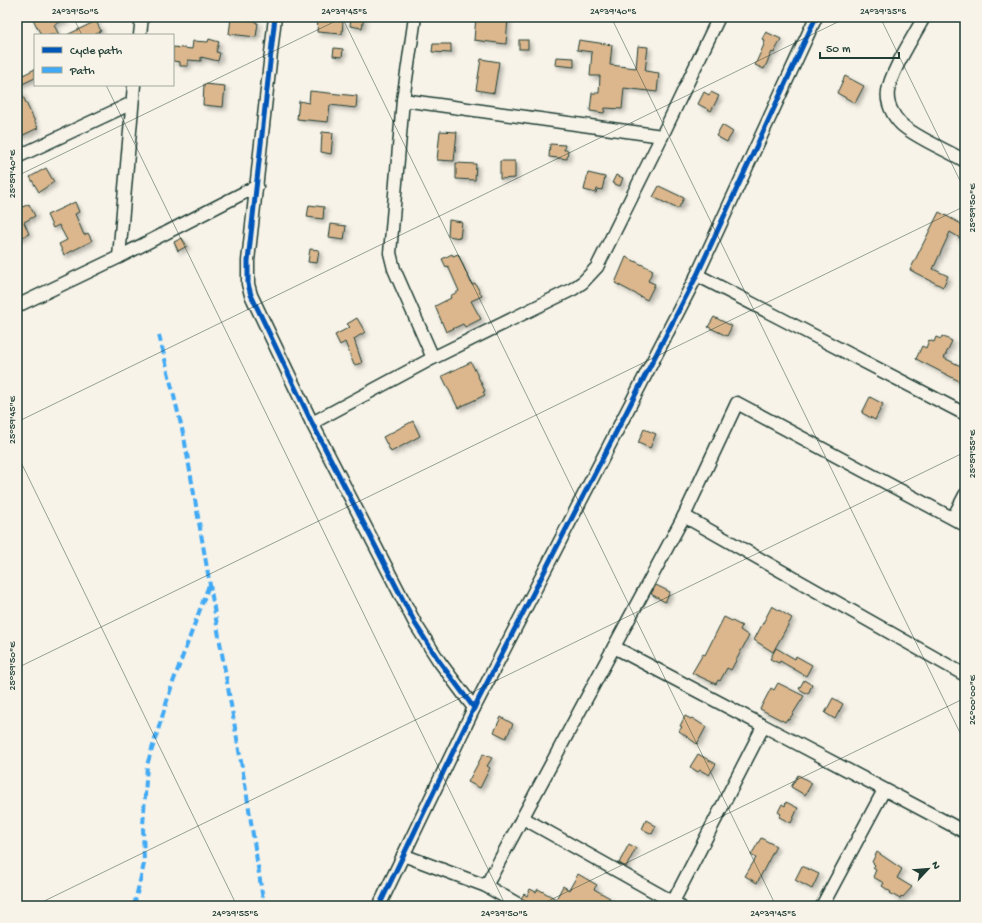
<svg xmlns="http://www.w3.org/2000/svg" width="982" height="923" font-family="'Gochi Hand',sans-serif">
  <defs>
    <filter id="shadow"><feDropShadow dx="3" dy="3" stdDeviation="2" flood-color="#0004"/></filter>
  </defs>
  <rect width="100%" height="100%" fill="#f7f3e8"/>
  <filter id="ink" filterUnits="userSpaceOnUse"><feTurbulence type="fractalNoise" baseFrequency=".025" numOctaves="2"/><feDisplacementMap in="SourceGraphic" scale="8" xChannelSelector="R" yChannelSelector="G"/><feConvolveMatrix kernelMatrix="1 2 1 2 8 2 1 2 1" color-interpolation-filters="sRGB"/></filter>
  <g filter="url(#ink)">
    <g fill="#dcb78d" stroke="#1f3d34" filter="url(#shadow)">
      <polygon points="32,17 70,17 54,25 59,35 41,35"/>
      <polygon points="351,17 364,17 362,28 350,26"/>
      <polygon points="476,17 508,17 506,44 474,40"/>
      <polygon points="231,18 256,21 256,23 258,23 256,37 229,34"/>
      <polygon points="318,18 343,21 342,34 317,32"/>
      <polygon points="96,21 101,31 94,35 67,35"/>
      <polygon points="766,32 781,39 774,53 772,52 764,69 755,65 763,47 765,41 762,39"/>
      <polygon points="209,39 219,42 216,52 220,53 218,61 201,57 201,61 188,60 188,66 180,66 180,62 173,61 173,47 192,49 193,41 208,42"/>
      <rect x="519" y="40" width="9" height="9"/>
      <polygon points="579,40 612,45 610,65 636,68 638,46 648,47 645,71 659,73 657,92 624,88 622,109 605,108 604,113 590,111 592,93 599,93 600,76 590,76 592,52 577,50"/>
      <polygon points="433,44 451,44 451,53 432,52"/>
      <polygon points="334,48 343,49 342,57 333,56"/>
      <polygon points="556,57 574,58 574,67 555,65"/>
      <polygon points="481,59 499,62 494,93 476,90"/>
      <polygon points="35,69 35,78 18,86 38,128 17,138 17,78"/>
      <polygon points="845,76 864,86 855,103 837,93"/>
      <polygon points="204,84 225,86 223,107 203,105"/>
      <polygon points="310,91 357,96 356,108 330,105 328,122 297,119 299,101 309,103"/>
      <polygon points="704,92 709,95 711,92 719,96 711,111 698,104"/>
      <polygon points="722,125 733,132 727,142 716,136"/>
      <polygon points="440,131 457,132 454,161 437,160"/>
      <polygon points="322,132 333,133 331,154 321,152"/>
      <polygon points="550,144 565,145 564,150 568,150 567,159 549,157"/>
      <polygon points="500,161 515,161 515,178 500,179"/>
      <polygon points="456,163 476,164 475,180 456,179"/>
      <polygon points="46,168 54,182 39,192 30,177"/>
      <polygon points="588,173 605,177 602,190 597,189 596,193 584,190"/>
      <polygon points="616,175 623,178 620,186 612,183"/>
      <polygon points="659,186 684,198 678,209 653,197"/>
      <polygon points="75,202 79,212 75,214 84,235 88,233 92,241 64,255 59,244 67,240 59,225 53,228 47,215"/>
      <polygon points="29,204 35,216 24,222 29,234 17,239 17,207 18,209"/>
      <polygon points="309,205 324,207 323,219 307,217"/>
      <polygon points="939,212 965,226 965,241 950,232 933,269 948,276 943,287 910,270"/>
      <polygon points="449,220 462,222 460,238 448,236"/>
      <polygon points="331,224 346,226 344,240 329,238"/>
      <polygon points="182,238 187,246 178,251 174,242"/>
      <polygon points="310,249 319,250 317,263 308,262"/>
      <polygon points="452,254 453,256 458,254 472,285 475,283 482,296 471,301 481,319 465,327 463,324 446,332 435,306 451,298 450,296 459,291 448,266 446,267 442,259"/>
      <polygon points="626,257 653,270 648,281 655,284 647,300 615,283"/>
      <polygon points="714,317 732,326 727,336 708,327"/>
      <polygon points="357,318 365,332 354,339 362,363 354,365 345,342 340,345 335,335 350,327 347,324"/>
      <polygon points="942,336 952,341 944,358 965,368 965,384 916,359 922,346 926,348 929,340 934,342 936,337 941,339"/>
      <polygon points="471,362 485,391 483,392 485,395 458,408 442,376"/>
      <polygon points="870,397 883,404 875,420 862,413"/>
      <polygon points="413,421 420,436 391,452 383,437"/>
      <polygon points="644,429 656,434 650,448 638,443"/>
      <polygon points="656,585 670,592 665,602 651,594"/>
      <polygon points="772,606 792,618 773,652 754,640"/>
      <polygon points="724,617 742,626 740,630 749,636 731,670 727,668 720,681 718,680 716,684 692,673 703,654 705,655"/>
      <polygon points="776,648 795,659 796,656 812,665 806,676 780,661 779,663 770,659"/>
      <polygon points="804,680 812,685 808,694 799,689"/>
      <polygon points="778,683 804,696 789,720 787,719 785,722 760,709 771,688 774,690"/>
      <polygon points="833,698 843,704 835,719 825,713"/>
      <polygon points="685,716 691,719 692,718 706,727 697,744 679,731 682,727 680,726"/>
      <polygon points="501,717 513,724 506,738 494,732"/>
      <polygon points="483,754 492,758 487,766 490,768 480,788 468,782"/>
      <polygon points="698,754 716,764 709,775 700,770 698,772 690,767"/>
      <polygon points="798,775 812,783 805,795 791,787"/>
      <polygon points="786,802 798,808 791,823 779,817 781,814 778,812 782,804 785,806"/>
      <polygon points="646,820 656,826 652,834 642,829"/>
      <polygon points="761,838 776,846 757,883 745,876 756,858 751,855"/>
      <polygon points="629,844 636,848 626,867 619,863"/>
      <polygon points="877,852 902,869 897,878 912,887 903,897 901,896 900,899 890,893 891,892 882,886 884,883 873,877 876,870 873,868 875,865 872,862"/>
      <polygon points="802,866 819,874 812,889 795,880"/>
      <polygon points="578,874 597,885 594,889 610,898 609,900 619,906 593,906 586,902 584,906 528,906 527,902 521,898 524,894 527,896 530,889 536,892 538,889 556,899 563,886 569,890"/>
    </g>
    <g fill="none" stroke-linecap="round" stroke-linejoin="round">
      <defs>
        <g id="minor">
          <polyline points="275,17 248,261 248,284 251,295 312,423 416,625 439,661 474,708"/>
          <polyline points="415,17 403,100 390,253 394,269 433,358"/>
          <path d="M 924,17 C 914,36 891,71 888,91 C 886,103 893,116 901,124 C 916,138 947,150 965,161"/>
          <polyline points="140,35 142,17"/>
          <polyline points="403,100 662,136"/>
          <polyline points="17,157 132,103"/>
          <polyline points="119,257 134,85"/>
          <polyline points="697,275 965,414"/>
          <polyline points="17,306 119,257 257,186"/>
          <polyline points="312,423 433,358 573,289 583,282 597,267 662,136 719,17"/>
          <polyline points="684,516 737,403 965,525"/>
          <polyline points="953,518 965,495"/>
          <polyline points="614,647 965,832"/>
          <polyline points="523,818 680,906"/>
          <polyline points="403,855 486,886 521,906"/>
          <polyline points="486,886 684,516 965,675"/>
          <polyline points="673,902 763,727"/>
          <polyline points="379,906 474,708 697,275 816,17"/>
          <polyline points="822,906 884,790"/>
        </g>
      </defs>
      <use href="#minor" stroke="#1f3d34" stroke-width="15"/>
      <use href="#minor" stroke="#f7f3e8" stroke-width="12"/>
      <g stroke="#3fa9f5" stroke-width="4" stroke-dasharray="8 4" stroke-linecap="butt">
        <polyline points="159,335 184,437 247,796 264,906"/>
        <polyline points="134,906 144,864 143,826 147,765 172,685 209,585"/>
      </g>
      <defs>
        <g id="cycleway">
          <polyline points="275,17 248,261 248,284 251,295 312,423 416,625 439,661 474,708"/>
          <polyline points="379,906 474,708 697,275 816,17"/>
        </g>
      </defs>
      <use href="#cycleway" stroke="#f7f3e8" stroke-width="8"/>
      <use href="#cycleway" stroke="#0057b8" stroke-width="5"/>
    </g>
  </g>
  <path fill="none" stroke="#1f3d34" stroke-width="1" stroke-opacity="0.45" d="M 73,17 L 82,35M 342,17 L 776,906M 611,17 L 965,743M 880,17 L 965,191M 106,85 L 506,906M 17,176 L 344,17M 17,422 L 848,17M 17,454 L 237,906M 17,668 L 965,206M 34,906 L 965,452M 538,906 L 965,698"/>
  <rect width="982" height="923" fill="none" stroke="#f7f3e8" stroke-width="44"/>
  <rect x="34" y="34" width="140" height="52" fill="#f7f3e8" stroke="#a1aaa0"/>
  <rect x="42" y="47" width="20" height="6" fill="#0057b8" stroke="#a1aaa0"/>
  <text x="70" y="54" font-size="12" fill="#1f3d34">Cycle path</text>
  <rect x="42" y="67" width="20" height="6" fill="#3fa9f5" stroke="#a1aaa0"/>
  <text x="70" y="74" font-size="12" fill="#1f3d34">Path</text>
  <g transform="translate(928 869) rotate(64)" stroke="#f7f3e8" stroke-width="3" paint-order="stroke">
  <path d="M0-3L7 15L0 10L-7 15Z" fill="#1f3d34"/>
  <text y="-6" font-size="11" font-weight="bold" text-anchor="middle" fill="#1f3d34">N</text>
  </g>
  <path d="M820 52v6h79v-6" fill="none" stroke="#1f3d34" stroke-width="2"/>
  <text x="826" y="52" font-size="12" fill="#1f3d34" stroke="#f7f3e8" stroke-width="3" paint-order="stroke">50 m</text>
  <rect x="22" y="22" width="938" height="879" fill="none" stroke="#1f3d34" stroke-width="1.5"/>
  <g font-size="10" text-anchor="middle" fill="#1f3d34">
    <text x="75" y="14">24°39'50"S</text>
    <text x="344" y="14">24°39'45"S</text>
    <text x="613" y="14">24°39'40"S</text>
    <text x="883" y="14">24°39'35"S</text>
    <text transform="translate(11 174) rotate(-90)" y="4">25°59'40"E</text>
    <text transform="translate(971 208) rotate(-90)" y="4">25°59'50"E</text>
    <text transform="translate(11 420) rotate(-90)" y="4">25°59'45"E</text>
    <text transform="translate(971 454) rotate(-90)" y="4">25°59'55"E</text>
    <text transform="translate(11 666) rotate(-90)" y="4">25°59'50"E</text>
    <text transform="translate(971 700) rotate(-90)" y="4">26°00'00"E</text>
    <text x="235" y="916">24°39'55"S</text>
    <text x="504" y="916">24°39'50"S</text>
    <text x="773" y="916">24°39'45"S</text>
  </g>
</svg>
